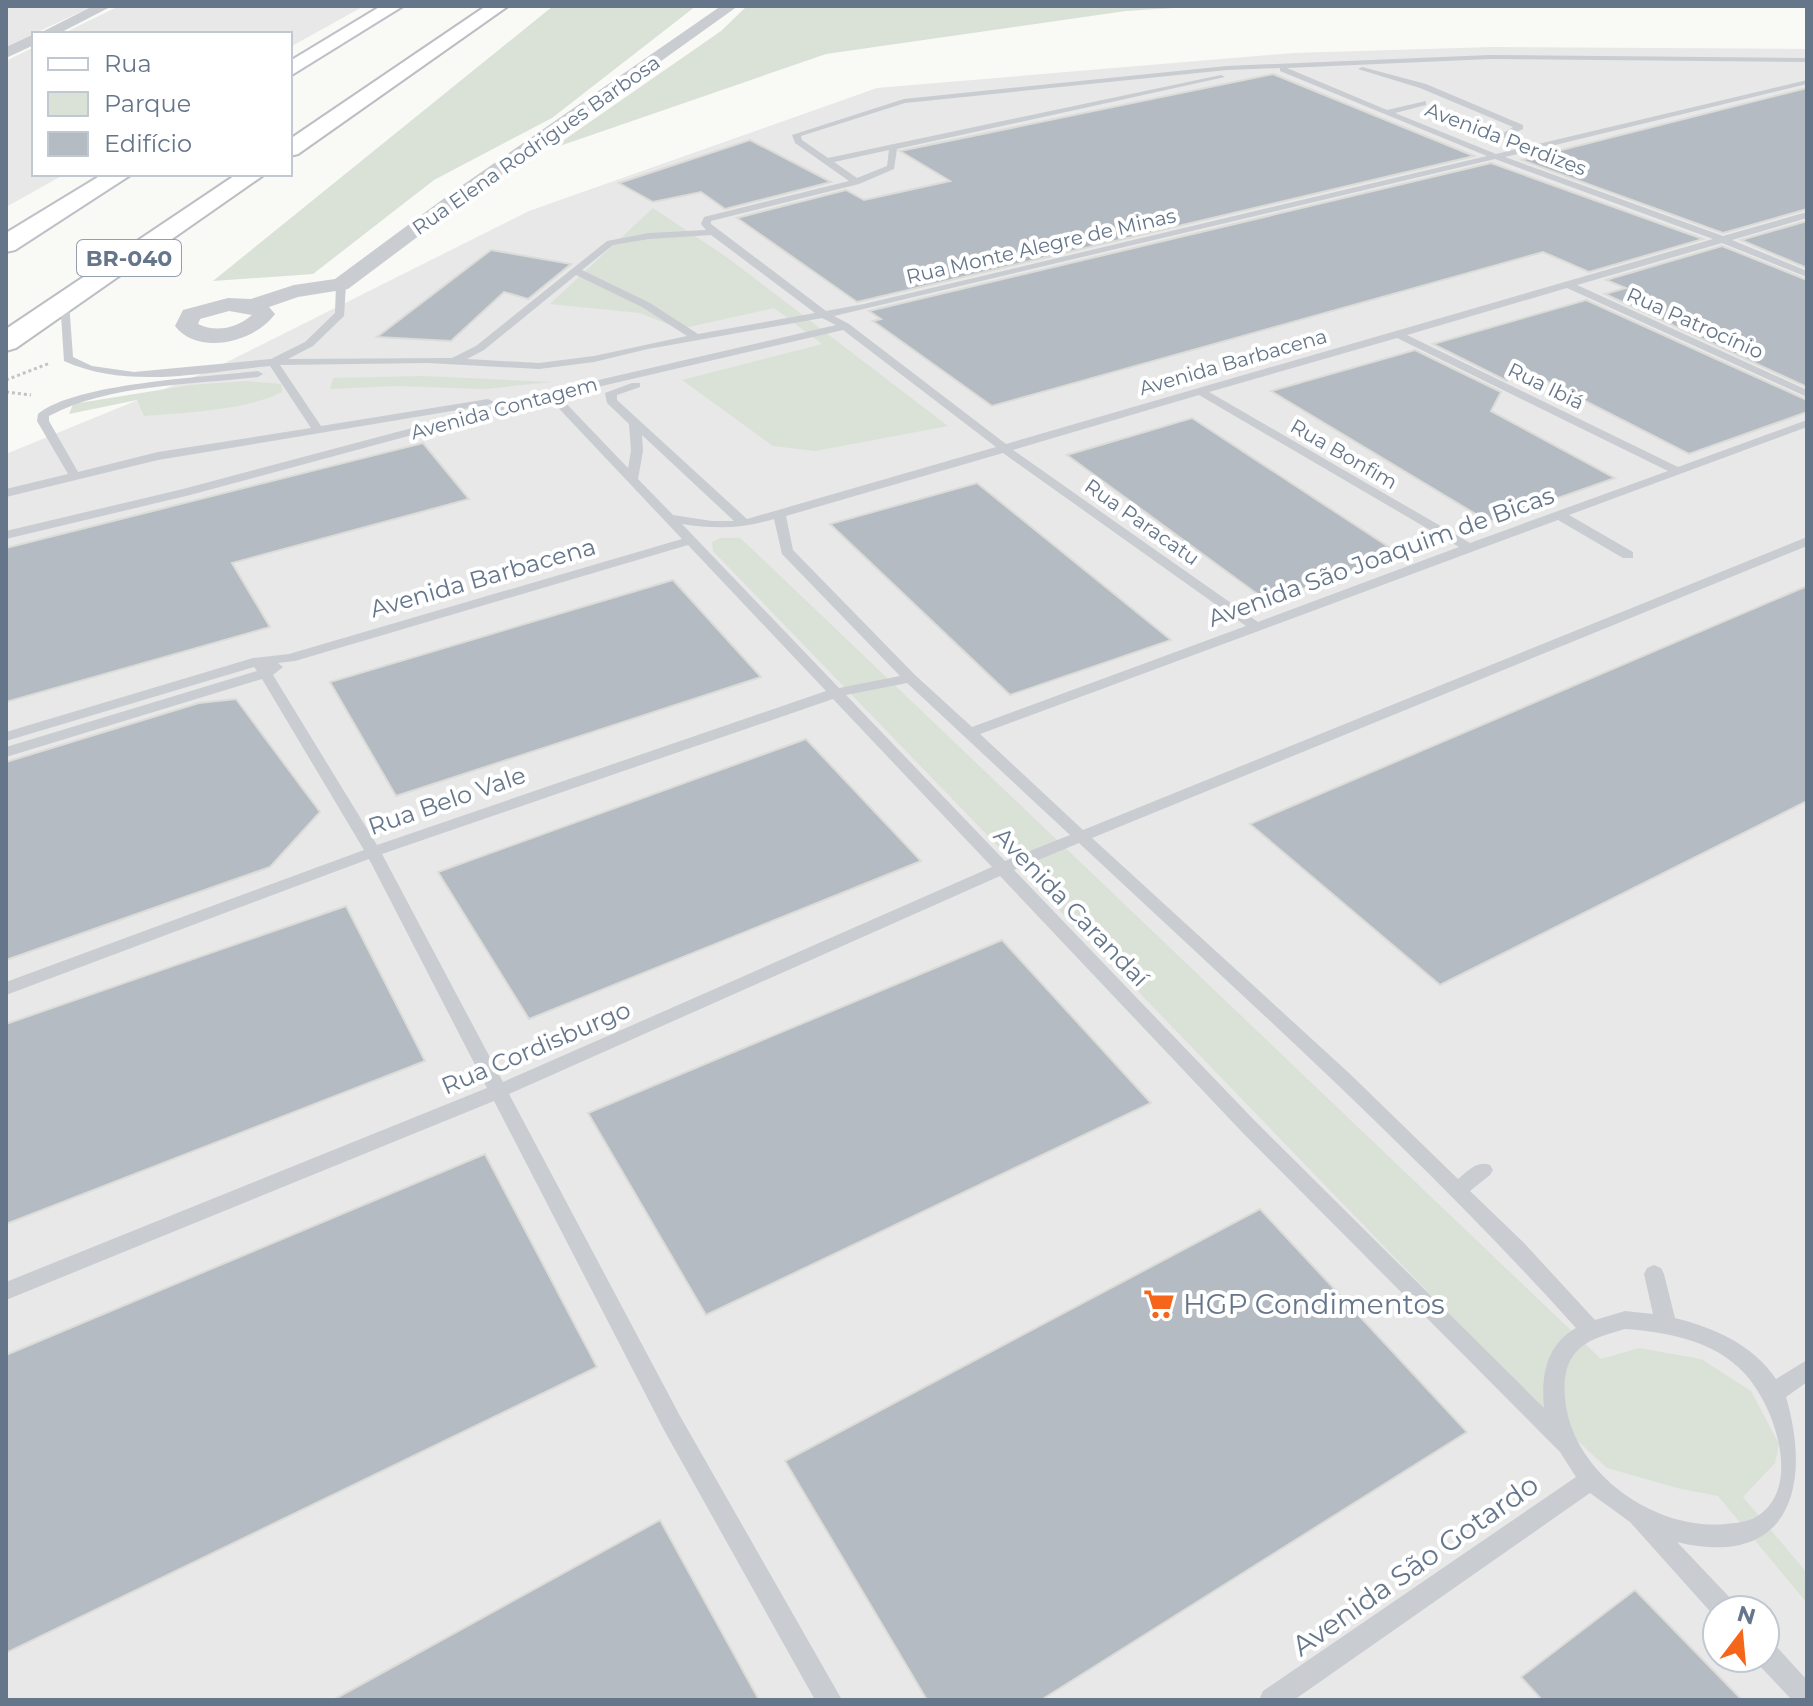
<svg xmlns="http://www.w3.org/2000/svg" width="1813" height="1706" font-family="Montserrat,sans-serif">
  <rect width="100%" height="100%" fill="#f9f9f6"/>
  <g fill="#e7e8e7" fill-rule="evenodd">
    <polygon points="6,6 93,6 6,47"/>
    <polygon points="119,6 364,6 290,47 290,34 62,34"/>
    <polygon points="34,47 34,174 65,174 6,207 6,61"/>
    <path d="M 1492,47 L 1807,49 L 1807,1700 L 6,1700 L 6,454 L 211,370 L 529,211 L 877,88 L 1294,53 ZM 1717,1610 L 1765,1610 L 1765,1658 L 1717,1658 Z"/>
  </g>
  <g fill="#dae2d7">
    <polygon points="553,6 696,6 552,118 434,180 313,274 213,281"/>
    <polygon points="747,6 1207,6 1126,11 826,54 551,149 721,31"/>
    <polygon points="653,208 728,258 948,426 815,451 773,446 682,380 822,344 774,308 680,329 640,313 550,304"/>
    <polygon points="423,376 552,382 485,389 396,386 330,389 333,378"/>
    <path d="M 246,381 L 281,384 L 282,392 C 248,410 183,413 144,416 L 137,400 L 69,414 L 73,404 L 190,385 Z"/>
    <polygon points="721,538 740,538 752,549 1601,1359 1639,1348 1701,1359 1751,1391 1779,1444 1775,1463 1743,1497 1807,1573 1807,1603 1718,1496 1677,1488 1607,1468 1515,1382 713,551 712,542"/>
  </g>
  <g fill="#b4bbc2" stroke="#dbdbd8" stroke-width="2">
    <polygon points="1273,74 1474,156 857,302 737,218 846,190 864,200 950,181 900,151"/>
    <polygon points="1807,88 1807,209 1723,233 1522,160"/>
    <polygon points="750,140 831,182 725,209 701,192 653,202 619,183"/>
    <polygon points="1491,163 1703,239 1589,272 1543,252 992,406 873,321 881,319 869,311"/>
    <polygon points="1807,221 1807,268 1741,240"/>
    <polygon points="1722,246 1807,280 1807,387 1605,294 1626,288 1606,280"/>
    <polygon points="491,250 571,264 528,299 504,292 451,341 377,337"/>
    <polygon points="1586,300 1807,400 1807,412 1689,454 1515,365 1507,381 1433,344"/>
    <polygon points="1415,350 1501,392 1491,411 1615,478 1489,522 1271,391"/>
    <polygon points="1192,418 1401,555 1267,601 1067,455"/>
    <polygon points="423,443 469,499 232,563 270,627 6,702 6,548"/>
    <polygon points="977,483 1171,640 1010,695 830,524"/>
    <polygon points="673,580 761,677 396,796 330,682"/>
    <polygon points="1807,586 1807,801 1440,985 1250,824"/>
    <polygon points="236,699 320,812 270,867 6,960 6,762 199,703"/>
    <polygon points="806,739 921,861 529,1019 438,872"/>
    <polygon points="346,906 425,1061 6,1224 6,1024"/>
    <polygon points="1002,940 1151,1103 706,1315 588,1113"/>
    <polygon points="485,1154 597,1367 6,1653 6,1355"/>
    <polygon points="1260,1209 1467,1432 1041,1700 927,1700 785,1461"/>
    <polygon points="660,1520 759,1700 333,1700"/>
    <polygon points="1635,1590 1742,1700 1542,1700 1521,1677"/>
  </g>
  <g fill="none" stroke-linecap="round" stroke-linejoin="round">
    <defs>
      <g id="secondary">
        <polygon points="381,6 403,6 290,76 290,61"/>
        <polygon points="103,174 132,174 15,250 6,252 6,233"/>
      </g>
      <g id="motorway">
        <polygon points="486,6 508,6 298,154 290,156 290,139"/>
        <polygon points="237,174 265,174 16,348 6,351 6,329"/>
      </g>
    </defs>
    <use href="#secondary" stroke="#bdc1c7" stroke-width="4"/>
    <use href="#motorway" stroke="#bbbec2" stroke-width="4"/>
    <g stroke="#c2c4c7" stroke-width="3" stroke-dasharray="3 3" stroke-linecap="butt">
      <polyline points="6,380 50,363"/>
      <polyline points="6,392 31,395"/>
    </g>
    <g fill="#c9ccd1" fill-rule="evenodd">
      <path d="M 1490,55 L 1807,58 L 1807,62 L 1490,59 L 1287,68 L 1387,110 L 1426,101 L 1426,105 L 1395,113 L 1496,154 L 1521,148 L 1500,135 L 1513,127 L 1420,88 L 1358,69 L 1362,67 L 1426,84 L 1523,125 L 1523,129 L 1510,135 L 1530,146 L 1807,80 L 1807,84 L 1505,157 L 1723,236 L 1807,212 L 1807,218 L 1732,240 L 1807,271 L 1807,277 L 1722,243 L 1577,285 L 1807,390 L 1807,397 L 1567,288 L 1407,335 L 1678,467 L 1807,420 L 1807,427 L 1569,515 L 1633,552 L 1633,558 L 1623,558 L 1558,520 L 980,734 L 1083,830 L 1807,537 L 1807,546 L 1092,838 L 1349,1073 L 1458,1179 C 1468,1171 1477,1160 1490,1165 L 1493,1170 L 1490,1175 L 1470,1191 L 1523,1242 L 1595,1320 L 1625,1311 L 1653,1314 L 1644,1274 L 1647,1268 L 1654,1265 L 1661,1268 L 1664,1274 L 1675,1318 C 1715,1328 1753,1345 1776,1379 L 1807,1360 L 1807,1382 L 1786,1397 C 1813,1490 1787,1569 1677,1542 L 1734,1602 L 1737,1610 L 1717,1610 L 1716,1618 L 1630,1522 L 1590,1493 L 1294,1700 L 1259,1700 L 1263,1691 L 1576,1477 L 1560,1452 L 1241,1131 L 1000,876 L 509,1094 L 680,1416 L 842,1700 L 815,1700 L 664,1430 L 494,1101 L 6,1300 L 6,1282 L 487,1088 L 369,859 L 6,995 L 6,982 L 364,850 L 262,679 L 6,757 L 6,747 L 257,671 L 254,667 L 6,741 L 6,732 L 253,658 L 289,654 L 682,539 L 549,398 L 190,495 L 6,539 L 6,531 L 183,489 L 551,391 L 836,325 L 822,318 L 648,349 L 594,362 L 539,369 L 428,363 L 280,365 L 321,426 L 488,399 L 494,402 L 488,405 L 158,460 L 6,497 L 6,489 L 68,474 L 37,421 L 38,414 C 75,383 207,377 258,371 L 263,374 L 258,377 C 192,385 109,384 49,416 L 49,421 L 78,472 L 158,452 L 311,428 L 270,366 C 203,372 128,390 64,361 L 60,300 L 69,302 L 73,357 L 92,366 L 134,372 L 271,359 L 305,342 L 335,313 L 336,285 L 341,282 L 346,285 L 344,316 L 313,346 L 288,359 L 452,358 L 476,346 L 607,241 L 649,233 L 706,230 L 701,224 L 704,217 L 849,181 L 795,143 L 792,135 L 904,99 L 1227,66 ZM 1280,68 L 1280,71 L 1487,156 L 864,304 L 826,311 L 711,224 L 711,221 L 859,184 L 894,169 L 897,149 L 1225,77 L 1221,75 L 828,158 L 802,140 L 801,136 L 905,103 L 1227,70 ZM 889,150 L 887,166 L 857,178 L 834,162 ZM 1495,159 L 1713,239 L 1006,444 L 849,324 L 834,316 ZM 711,235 L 815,313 L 698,334 L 650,303 L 582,270 L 613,245 L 649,239 ZM 576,275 L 642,307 L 687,336 L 594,356 L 539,363 L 467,359 L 484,350 ZM 843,330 L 996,447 L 747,519 L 617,400 L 617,395 L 640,387 L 640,383 L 632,383 L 605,393 L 607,403 L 629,424 L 631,451 L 628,468 L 559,396 ZM 1397,338 L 1668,471 L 1470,543 L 1209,392 ZM 1199,395 L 1459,547 L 1258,622 L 1013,450 ZM 642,435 L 734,521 L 712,521 L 673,515 L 638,479 L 643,451 ZM 1003,453 L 1246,626 L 972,727 L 915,675 L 793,550 L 786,516 ZM 774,519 L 782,554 L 900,676 L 839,688 L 682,524 C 715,529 742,529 774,519 ZM 688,545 L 826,691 L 377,845 L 273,675 L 283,667 L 278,663 L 295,661 ZM 907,683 L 1070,835 L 1005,861 L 846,695 ZM 833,699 L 992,867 L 503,1082 L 382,854 ZM 1079,843 C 1248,1001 1421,1156 1576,1328 C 1546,1345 1541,1376 1544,1408 L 1255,1121 L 1014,870 ZM 1625,1329 C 1664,1332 1708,1339 1738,1367 C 1772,1396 1806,1488 1756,1517 C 1748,1522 1735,1523 1726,1524 C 1654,1531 1571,1472 1565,1398 C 1563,1379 1566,1360 1580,1348 C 1593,1337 1610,1334 1625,1329 Z"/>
      <polygon points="1765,1641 1774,1644 1807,1680 1807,1700 1792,1700 1756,1662 1755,1658 1765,1658"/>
    </g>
    <g fill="#c9ccd1" fill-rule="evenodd">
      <polygon points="93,6 112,6 58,34 38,34"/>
      <path d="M 721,6 L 738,6 L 468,199 L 348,289 L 298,297 L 269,307 L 275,314 C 256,341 199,357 175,326 L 183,310 L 228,298 L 251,299 L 294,285 L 335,279 L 454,191 ZM 229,311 L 252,315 C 237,328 216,333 198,324 L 200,319 Z"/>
      <polygon points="34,34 34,45 6,58 6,47"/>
    </g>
    <use href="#secondary" fill="#fff" fill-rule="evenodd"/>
    <use href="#motorway" fill="#fff" fill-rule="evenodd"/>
  </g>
  <defs>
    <symbol id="supermarket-bare" viewBox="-9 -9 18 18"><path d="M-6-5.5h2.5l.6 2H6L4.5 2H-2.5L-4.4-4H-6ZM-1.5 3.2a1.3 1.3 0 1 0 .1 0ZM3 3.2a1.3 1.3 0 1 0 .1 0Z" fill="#f5651a" stroke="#fff" stroke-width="2.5" paint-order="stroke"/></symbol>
  </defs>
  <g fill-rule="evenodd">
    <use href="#supermarket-bare" x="1137" y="1282" width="44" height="44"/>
  </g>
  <g text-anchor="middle" stroke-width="8" stroke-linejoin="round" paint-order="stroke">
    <g font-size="20" fill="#65768b" stroke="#fff">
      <text transform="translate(1506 139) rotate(21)" y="7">Avenida Perdizes</text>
      <text transform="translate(536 145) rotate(-35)" y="7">Rua Elena Rodrigues Barbosa</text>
      <text transform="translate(1041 246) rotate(-13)" y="7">Rua Monte Alegre de Minas</text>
      <text transform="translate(1695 323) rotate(24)" y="7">Rua Patrocínio</text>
      <text transform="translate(1233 362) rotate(-16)" y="7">Avenida Barbacena</text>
      <text transform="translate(1546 386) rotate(26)" y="7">Rua Ibiá</text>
      <text transform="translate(504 408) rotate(-15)" y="7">Avenida Contagem</text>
      <text transform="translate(1344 454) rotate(30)" y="7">Rua Bonfim</text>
      <text transform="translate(1142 522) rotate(35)" y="7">Rua Paracatu</text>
    </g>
    <rect fill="#fff" stroke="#939fae" stroke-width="2" x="77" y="240" width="104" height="36" rx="6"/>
    <g font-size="22" font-weight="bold" fill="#65768b">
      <text x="129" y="266">BR-040</text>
    </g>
    <g font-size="24" fill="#65768b" stroke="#fff">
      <text transform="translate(1381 557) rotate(-20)" y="8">Avenida São Joaquim de Bicas</text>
      <text transform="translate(483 578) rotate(-16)" y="8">Avenida Barbacena</text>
      <text transform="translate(447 801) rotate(-19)" y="8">Rua Belo Vale</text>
      <text transform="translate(1071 907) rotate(46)" y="8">Avenida Carandaí</text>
      <text transform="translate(536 1048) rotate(-23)" y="8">Rua Cordisburgo</text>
    </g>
    <g font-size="28" fill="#65768b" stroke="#fff" text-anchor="start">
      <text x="1183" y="1314">HGP Condimentos</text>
    </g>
    <g font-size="28" fill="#65768b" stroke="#fff">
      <text transform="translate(1415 1565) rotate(-35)" y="10">Avenida São Gotardo</text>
    </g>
  </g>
  <rect width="1813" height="1706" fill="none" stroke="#65768b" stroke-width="16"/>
  <rect x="32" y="32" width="260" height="144" fill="#ffffff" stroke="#c1c8d1" stroke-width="2"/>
  <rect x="48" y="58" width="40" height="12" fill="#ffffff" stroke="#c1c8d1" stroke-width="2"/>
  <text x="104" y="72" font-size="24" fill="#65768b">Rua</text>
  <rect x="48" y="92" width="40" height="24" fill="#dae2d7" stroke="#c1c8d1" stroke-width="2"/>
  <text x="104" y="112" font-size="24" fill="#65768b">Parque</text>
  <rect x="48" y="132" width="40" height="24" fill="#b4bbc2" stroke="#c1c8d1" stroke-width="2"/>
  <text x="104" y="152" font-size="24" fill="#65768b">Edifício</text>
  <g transform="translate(1741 1634) rotate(16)"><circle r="38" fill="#ffffff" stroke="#c1c8d1" stroke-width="2"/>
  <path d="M0-6L14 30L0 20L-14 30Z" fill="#f5651a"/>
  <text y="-12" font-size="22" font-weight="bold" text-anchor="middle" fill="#65768b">N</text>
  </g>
</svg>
